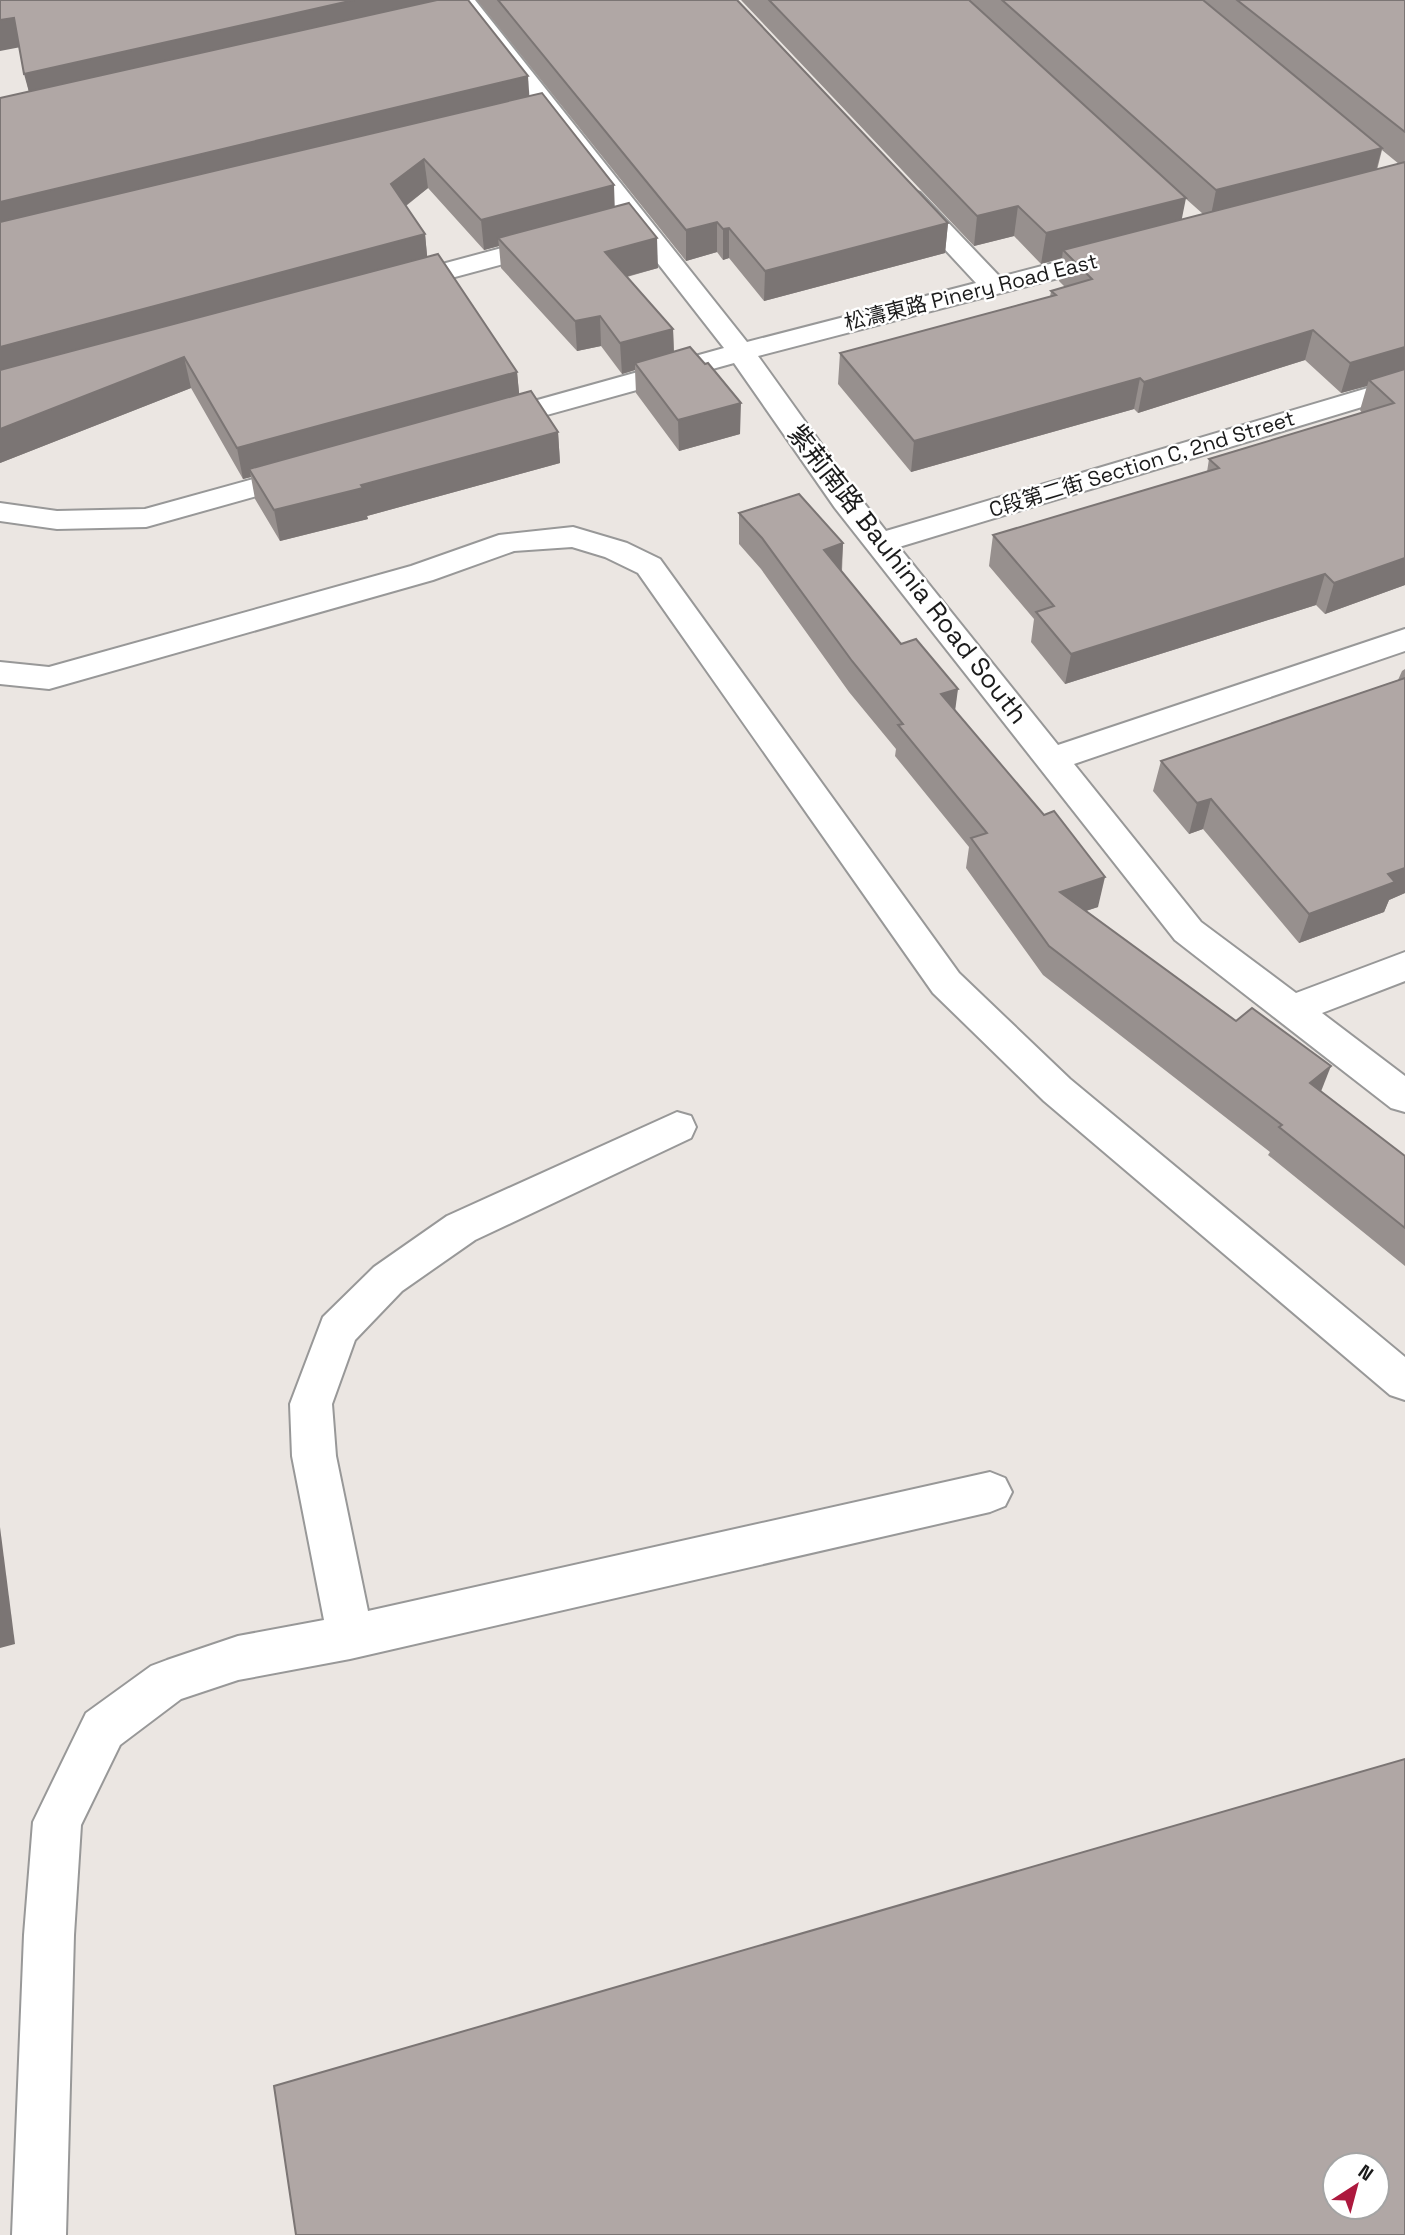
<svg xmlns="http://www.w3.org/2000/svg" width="1405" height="2235" font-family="'Space Grotesk','Noto Sans TC',sans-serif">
  <rect width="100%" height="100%" fill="#ebe6e2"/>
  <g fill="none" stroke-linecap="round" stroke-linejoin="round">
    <defs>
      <g id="minor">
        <polygon points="452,0 475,0 747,342 976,283 902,203 898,198 902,193 911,190 920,193 1000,277 1111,248 1120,250 1124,256 1120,262 758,356 857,494 886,531 1405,377 1405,394 899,547 1058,745 1405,629 1405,651 1074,764 1201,922 1296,993 1405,952 1405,981 1322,1013 1405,1076 1405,1112 1391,1108 1175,940 835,508 734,363 500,428 490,431 480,428 476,422 480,416 724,348"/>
        <polygon points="550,235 559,237 563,243 559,249 399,292 390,290 386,284 390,278"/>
        <polygon points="304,465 314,468 319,474 314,480 146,527 57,529 0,521 0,503 57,511 145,509"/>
        <polygon points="573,527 627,543 660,559 959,973 1070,1079 1405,1357 1405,1400 1390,1395 1044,1101 933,993 638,573 605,557 572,547 514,551 433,580 49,689 0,684 0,662 49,667 411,566 499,535"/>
        <polygon points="677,1112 691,1116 696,1127 691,1138 475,1240 402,1291 355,1340 332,1404 336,1456 368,1611 990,1472 1005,1478 1012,1492 1005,1506 990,1512 350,1659 238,1680 181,1699 120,1745 81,1825 74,1935 66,2235 12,2235 24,1935 33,1822 86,1713 151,1666 167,1660 238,1636 324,1620 292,1456 290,1404 323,1317 374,1267 447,1216"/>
      </g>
    </defs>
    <use href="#minor" stroke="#989898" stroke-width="4"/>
    <use href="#minor" fill="#fff" fill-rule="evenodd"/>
  </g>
  <g fill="#97908e" fill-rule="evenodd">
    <polygon points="0,0 530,96 615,207 658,268 627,277 673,329 674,352 740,434 679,451 636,393 635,370 622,374 601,346 577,351 501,268 499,246 484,250 428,188 406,206 425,234 427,256 517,372 519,394 558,432 560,463 367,516 368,519 280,541 255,499 251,477 243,479 191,388 0,463 29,92 19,47"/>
    <polygon points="477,0 737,0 948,223 945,253 764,301 729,258 723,260 717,252 686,261"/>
    <path d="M 741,0 L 1405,0 L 1405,585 L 1325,614 L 1316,605 L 1065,684 L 1031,642 L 1034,619 L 989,566 L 993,535 L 1207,472 L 1209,459 L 1362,413 L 1360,410 L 1367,386 L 1341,393 L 1305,360 L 1138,413 L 1134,409 L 911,472 L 838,384 L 840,353 L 1050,297 L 1051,291 L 1065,287 L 1059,281 L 1062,258 L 1041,264 L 1014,236 L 974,246 ZM 1382,150 L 1399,164 L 1377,170 ZM 1185,198 L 1203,214 L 1181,220 Z"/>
    <polygon points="739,513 843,543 842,572 955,711 1098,907 1086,911 1405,1156 1405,1266 1268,1155 1270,1152 1043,975 966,868 969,847 895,756 896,749 849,692 761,569 739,544"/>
    <polygon points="1405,669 1405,893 1389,900 1384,912 1299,943 1203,829 1189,834 1153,791 1161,761 1398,680 1402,671"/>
  </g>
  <g fill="#7b7574">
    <polygon points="354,0 453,0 32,103 24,74"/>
    <polygon points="14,18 21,47 0,51 0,20"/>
    <polygon points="528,76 530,105 0,234 0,202"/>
    <polygon points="1382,148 1374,178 1210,220 1216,190"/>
    <polygon points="424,159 428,188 395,214 391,184"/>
    <polygon points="614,185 615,214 498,238 499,246 484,250 481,220"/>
    <polygon points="1186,198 1180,228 1063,250 1062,258 1041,264 1046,233"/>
    <polygon points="1018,206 1014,236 974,246 977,216"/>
    <polygon points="717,222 717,252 686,261 686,230"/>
    <polygon points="948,223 945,253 764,301 765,271"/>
    <polygon points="729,228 729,258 723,260 723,229"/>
    <polygon points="425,234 428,265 0,380 0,347"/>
    <polygon points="657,238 658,268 606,282 605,252"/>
    <polygon points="600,316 601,346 577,351 575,321"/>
    <polygon points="673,329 674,359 635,363 635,370 622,374 620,343"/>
    <polygon points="1313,330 1305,360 1138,413 1144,382"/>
    <polygon points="1405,347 1405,375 1369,380 1367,386 1341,393 1350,363"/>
    <polygon points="184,357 191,388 0,463 0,429"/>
    <polygon points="517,372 520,402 249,469 251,477 243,479 237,448"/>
    <polygon points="1140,378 1134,409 911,472 914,441"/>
    <polygon points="741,403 740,434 679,451 678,420"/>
    <polygon points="558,432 560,463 367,516 368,519 280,541 274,510 361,485"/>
    <polygon points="843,543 841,574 824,550"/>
    <polygon points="1405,558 1405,585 1325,614 1334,583"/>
    <polygon points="1325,574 1316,605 1065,684 1071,654"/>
    <polygon points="958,689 954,719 941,694"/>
    <polygon points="1211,799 1203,829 1189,834 1197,803"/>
    <polygon points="1405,868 1405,893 1389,900 1384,912 1299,943 1309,914 1388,874"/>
    <polygon points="1105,877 1098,907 1054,921 1060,892"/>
    <polygon points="1331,1066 1320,1094 1310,1083"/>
    <polygon points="0,1527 15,1644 0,1648"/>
  </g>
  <g fill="#b0a7a5" stroke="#7b7574" stroke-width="2" fill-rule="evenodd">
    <polygon points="0,0 354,0 24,74 14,18 0,20"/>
    <polygon points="437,0 468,0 528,76 0,202 0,98"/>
    <polygon points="498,0 737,0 948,223 765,271 729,228 723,229 717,222 686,230"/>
    <polygon points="769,0 969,0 1186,198 1046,233 1018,206 977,216"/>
    <polygon points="1002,0 1203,0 1382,148 1216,190"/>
    <polygon points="1237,0 1405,0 1405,132"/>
    <polygon points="542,93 614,185 481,220 424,159 391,184 425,234 0,347 0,222"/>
    <polygon points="1405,162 1405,347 1350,363 1313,330 1144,382 1140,378 914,441 840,353 1056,295 1051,291 1092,279 1063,250"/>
    <polygon points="629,203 657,238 605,252 673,329 620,343 600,316 575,321 498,238"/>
    <polygon points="438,254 517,372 237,448 184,357 0,429 0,370"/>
    <polygon points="690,347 705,364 708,363 741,403 678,420 635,363"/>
    <polygon points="1405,369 1405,558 1334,583 1325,574 1071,654 1036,612 1054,606 993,535 1219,468 1209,459 1394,403 1369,380"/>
    <polygon points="531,391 558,432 361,485 363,488 274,510 249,469"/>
    <polygon points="799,494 843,543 824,550 901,644 916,639 958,689 941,694 1044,815 1054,811 1105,877 1060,892 1236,1021 1252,1008 1331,1066 1310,1083 1405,1156 1405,1228 1279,1127 1282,1125 1049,946 971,838 987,833 898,725 903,724 852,661 762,538 739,513"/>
    <polygon points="1405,678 1405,868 1388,874 1395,882 1309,914 1211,799 1197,803 1161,761"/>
    <path d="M 1405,1759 L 1405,2235 L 296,2235 L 274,2086 ZM 1335,2165 L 1377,2165 L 1377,2207 L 1335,2207 Z"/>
  </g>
  <g text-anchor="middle" stroke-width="5" stroke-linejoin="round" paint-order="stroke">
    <g font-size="21" fill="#1b1b1b" stroke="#fff">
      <text transform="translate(971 292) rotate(-14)" y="7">松濤東路 Pinery Road East</text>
      <text transform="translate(1142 464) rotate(-17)" y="7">C段第二街 Section C, 2nd Street</text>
    </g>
    <g font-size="26" fill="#1b1b1b" stroke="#fff">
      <text transform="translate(908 574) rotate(52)" y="9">紫荊南路 Bauhinia Road South</text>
    </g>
  </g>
  <g transform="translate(1356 2186) rotate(36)"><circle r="33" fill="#ffffff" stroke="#a4a4a4" stroke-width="2"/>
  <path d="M0-5L12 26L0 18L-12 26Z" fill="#ad193e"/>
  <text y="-10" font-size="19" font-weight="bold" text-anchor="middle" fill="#1b1b1b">N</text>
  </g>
</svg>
